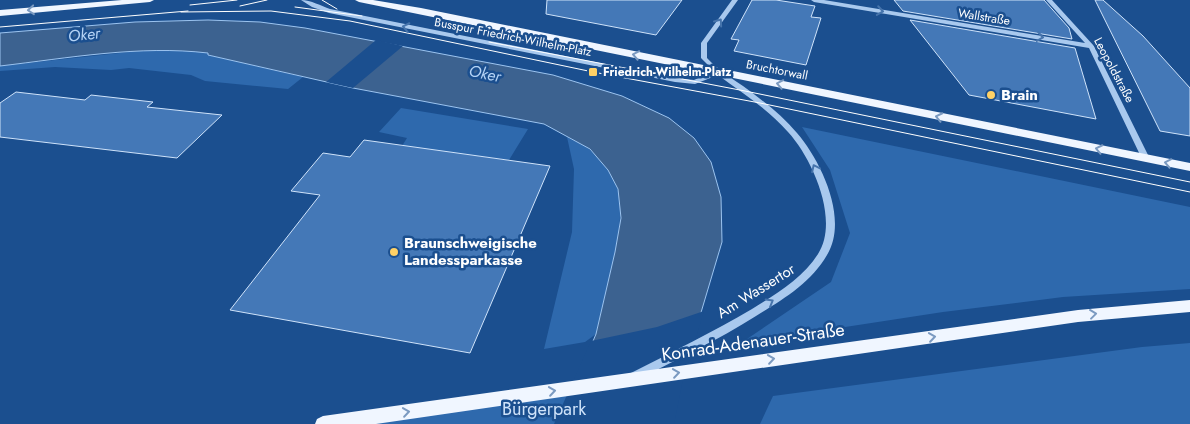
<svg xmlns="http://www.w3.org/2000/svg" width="1190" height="424" font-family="Jost,sans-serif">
  <rect width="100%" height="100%" fill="#1b4f8f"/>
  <g fill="#2e69ad">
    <polygon points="177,49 209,53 208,55 303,77 288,89 205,81 191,75 129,68 111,70 55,67 0,71 0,66 138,51"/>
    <polygon points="401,108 528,129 509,160 402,146 407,138 379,132"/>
    <polygon points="802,127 1190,207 1190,289 1063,297 943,312 741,343 831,282 850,233 830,170"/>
    <path d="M 567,137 C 574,141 584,144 590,150 C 601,159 615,177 618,191 C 627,232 605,293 596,334 L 585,342 L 544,349 L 572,232 L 574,169 Z"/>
    <polygon points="1190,343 1190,424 760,424 773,396 1142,347"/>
    <polygon points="573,389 556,424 323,424"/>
  </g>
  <path fill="#3c6290" stroke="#9cc4f0" d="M 208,20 L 260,22 L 305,28 L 553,75 L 622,96 L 669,118 L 694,138 L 711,162 L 721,197 L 722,242 L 680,383 L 573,389 L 596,334 L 615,252 L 621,218 L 618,189 L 608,170 L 590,149 L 544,124 L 353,88 L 208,55 L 208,53 C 139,45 69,58 0,66 L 0,33 L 135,22 Z"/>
  <g fill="#1b4f8f">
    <polygon points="376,40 403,46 353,88 326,82"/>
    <polygon points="704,311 682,384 674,424 554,424 591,341 657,327"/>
  </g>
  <g fill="#4478b7" stroke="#cfe3fa">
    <polygon points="547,0 682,0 656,35 546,14"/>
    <polygon points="752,0 776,0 815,6 811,17 821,18 806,65 734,51 739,40 731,39"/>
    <polygon points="894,0 1044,0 1069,28 1072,39 903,11"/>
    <polygon points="1095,0 1103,0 1143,36 1190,88 1190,136 1160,131"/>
    <polygon points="910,20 1075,48 1096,119 969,95"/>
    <polygon points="16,92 85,100 91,95 153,102 147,107 222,115 177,158 0,137 0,103"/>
    <polygon points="364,140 550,166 470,353 230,310 320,195 291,191 323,153 350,157"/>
  </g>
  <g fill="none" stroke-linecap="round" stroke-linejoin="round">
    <g fill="#a9c9ee" fill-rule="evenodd">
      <path d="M 301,0 C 311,0 321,6 330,9 L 675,78 L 694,80 L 714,71 L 701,58 L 701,43 L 732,0 L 738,0 L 707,43 L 707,58 C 717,69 730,77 743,86 C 762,100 782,115 797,133 C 821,161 849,219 827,255 C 811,283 782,300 756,316 C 718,340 678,359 639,379 L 635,381 L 631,379 L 629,376 L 631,373 C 672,352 713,332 752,309 C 776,294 803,278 818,254 C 840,220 812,158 788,132 C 768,109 742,93 718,75 L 695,84 L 675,82 L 329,13 L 312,7 Z"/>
      <polygon points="811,0 824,0 1085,43 1046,0 1052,0 1094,46 1150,159 1146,161 1142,159 1089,48 814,2"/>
    </g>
    <g fill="#f0f6ff" fill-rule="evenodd">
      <polygon points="122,0 154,0 150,2 0,16 0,10"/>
      <polygon points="355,0 373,0 421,8 1190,163 1190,171 359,2"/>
      <polygon points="1190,300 1190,312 1078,322 376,424 315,424 317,419 323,416 1078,310"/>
    </g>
    <g stroke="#fff" stroke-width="1">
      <polyline points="322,0 337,9"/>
      <polyline points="190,5 237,0"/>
      <polyline points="240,6 267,0"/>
      <polyline points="295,7 362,16"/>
      <polyline points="181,12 271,11 350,21 593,72 760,103 1190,192"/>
      <polyline points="0,27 188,11"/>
      <polyline points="489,42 745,91 1190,182"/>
    </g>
  </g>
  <defs><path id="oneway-chevron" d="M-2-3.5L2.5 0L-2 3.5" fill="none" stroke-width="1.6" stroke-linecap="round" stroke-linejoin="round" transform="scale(1.25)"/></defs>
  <g stroke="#7b9ac1">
    <use href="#oneway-chevron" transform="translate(31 10) rotate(175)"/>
    <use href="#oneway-chevron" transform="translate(636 55) rotate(-169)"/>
    <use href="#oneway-chevron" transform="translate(780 84) rotate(-169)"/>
    <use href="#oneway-chevron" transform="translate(939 117) rotate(-168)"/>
    <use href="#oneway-chevron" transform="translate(1099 149) rotate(-168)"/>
    <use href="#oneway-chevron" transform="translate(1168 163) rotate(-169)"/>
    <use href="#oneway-chevron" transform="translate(1093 314) rotate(-7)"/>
    <use href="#oneway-chevron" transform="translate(932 337) rotate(-8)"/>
    <use href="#oneway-chevron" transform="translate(771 359) rotate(-8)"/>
    <use href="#oneway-chevron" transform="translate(676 373) rotate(-8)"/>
    <use href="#oneway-chevron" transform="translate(552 391) rotate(-8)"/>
    <use href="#oneway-chevron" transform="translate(406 412) rotate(-8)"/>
  </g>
  <g stroke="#4674ac">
    <use href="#oneway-chevron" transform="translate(880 11) rotate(9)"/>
    <use href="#oneway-chevron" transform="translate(719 22) rotate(-55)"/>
    <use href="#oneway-chevron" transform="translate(406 27) rotate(-168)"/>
    <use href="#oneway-chevron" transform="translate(1040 37) rotate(9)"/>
    <use href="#oneway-chevron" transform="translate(815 168) rotate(-116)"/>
    <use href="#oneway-chevron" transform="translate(770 302) rotate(-30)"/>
  </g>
  <g fill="#ffd166" stroke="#1b4f8f" stroke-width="2">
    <rect x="588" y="67" width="10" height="10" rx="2.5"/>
    <circle cx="991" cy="95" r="5"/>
    <circle cx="394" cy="252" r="5"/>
  </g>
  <g text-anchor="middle" stroke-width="5" stroke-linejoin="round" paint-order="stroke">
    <g font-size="12" fill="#fff" stroke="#1b4f8f">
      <text transform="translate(984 17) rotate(9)" y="4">Wallstraße</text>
      <text transform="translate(513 37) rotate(11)" y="4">Busspur Friedrich-Wilhelm-Platz</text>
      <text transform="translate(777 70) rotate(11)" y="4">Bruchtorwall</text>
      <text transform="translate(1114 70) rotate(62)" y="4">Leopoldstraße</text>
    </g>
    <g font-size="12" font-weight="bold" fill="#fff" stroke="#1b4f8f" text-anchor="start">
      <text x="603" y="76">Friedrich-Wilhelm-Platz</text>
    </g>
    <g font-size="15" font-weight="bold" fill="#fff" stroke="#1b4f8f" text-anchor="start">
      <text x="1001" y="100">Brain</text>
      <text x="404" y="248">Braunschweigische<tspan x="404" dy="17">Landessparkasse</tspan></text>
    </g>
    <g font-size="15" fill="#fff" stroke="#1b4f8f">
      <text transform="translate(756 291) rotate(-32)" y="5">Am Wassertor</text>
    </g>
    <g font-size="16" font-style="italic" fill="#b5d3f5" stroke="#1b4f8f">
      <text transform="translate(84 34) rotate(-6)" y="6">Oker</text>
      <text transform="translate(485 73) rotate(11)" y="6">Oker</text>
    </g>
    <g font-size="18" fill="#fff" stroke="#1b4f8f">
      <text transform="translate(753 342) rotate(-8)" y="6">Konrad-Adenauer-Straße</text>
    </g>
    <g font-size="18" fill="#cfe3fa" stroke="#1b4f8f">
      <text x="544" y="415">Bürgerpark</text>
    </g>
  </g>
</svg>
